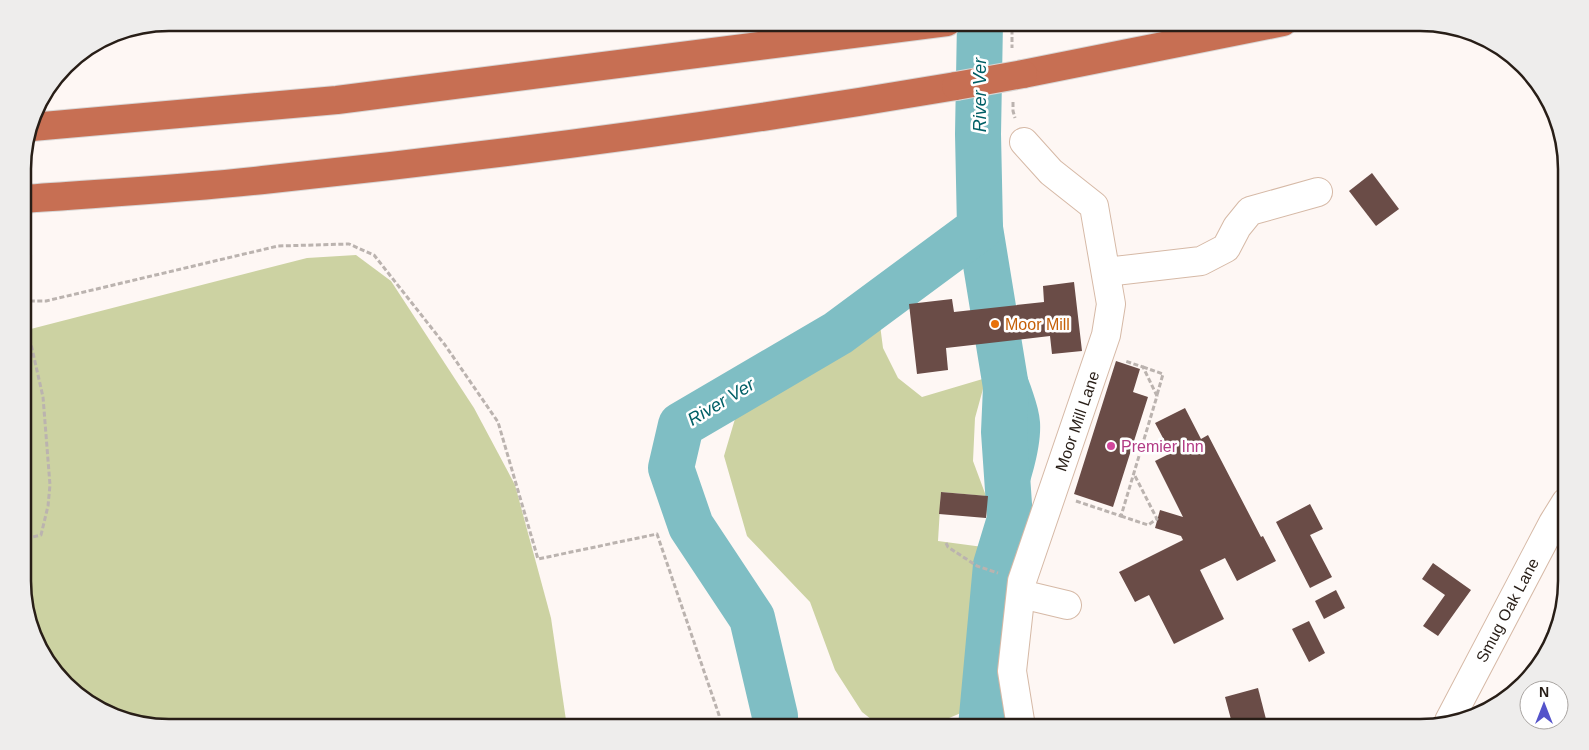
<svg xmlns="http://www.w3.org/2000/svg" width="1589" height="750" font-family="Arial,sans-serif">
  <rect width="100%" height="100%" fill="#fef7f4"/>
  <g fill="#ccd2a2">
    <polygon points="356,255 391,281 474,408 515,485 551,618 567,727 169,727 113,716 53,670 24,601 23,331 307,258"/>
    <polygon points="880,325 883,348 898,378 922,397 986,378 975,418 973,461 986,496 941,492 938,541 983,547 975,707 935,724 880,726 862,712 835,670 810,602 747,536 724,456 740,402 798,364"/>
  </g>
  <path fill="#7fbec4" d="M 1023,366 C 1029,381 1039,406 1040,422 C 1042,453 1025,497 1015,527 L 998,523 L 998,503 L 991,490 L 983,455 L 986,415 L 994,370 Z"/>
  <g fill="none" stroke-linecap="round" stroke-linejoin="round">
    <g stroke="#7fbec4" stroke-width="46">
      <polyline points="980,228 1006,387 1004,432 1010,519 996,565 981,727"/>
      <polyline points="775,727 775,716 752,618 691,526 671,468 681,425 838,333 980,228 978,134 980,22"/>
    </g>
  </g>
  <g fill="#6a4c47">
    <polygon points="1372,173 1399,209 1376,226 1349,191"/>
    <polygon points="1074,282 1082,351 1052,354 1050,336 946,348 948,370 917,374 909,304 952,299 954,312 1044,302 1043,286"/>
    <polygon points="1116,361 1140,369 1133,392 1148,397 1113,507 1074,494"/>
    <polygon points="1185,408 1201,439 1208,435 1261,537 1263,536 1276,561 1237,581 1225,558 1200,570 1224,619 1174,644 1149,595 1135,602 1119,572 1183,540 1181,536 1155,528 1160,510 1183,517 1155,461 1171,453 1155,423"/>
    <polygon points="941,492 988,496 986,518 939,514"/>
    <polygon points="1310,504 1323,529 1310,535 1332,577 1310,588 1276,522"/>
    <polygon points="1433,563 1471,590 1438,636 1423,626 1445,595 1422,579"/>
    <polygon points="1336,590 1345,608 1324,619 1315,601"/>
    <polygon points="1309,621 1325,653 1309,662 1292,629"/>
    <polygon points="1258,688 1268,727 1233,727 1225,697"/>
  </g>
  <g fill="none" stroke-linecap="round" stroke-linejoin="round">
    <defs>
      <g id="minor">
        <polyline points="1106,272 1201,261 1226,248 1237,227 1250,211 1318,192"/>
        <polyline points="1021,594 1067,605"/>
        <polyline points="1449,721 1553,523 1566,502"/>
        <polyline points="1021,727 1012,671 1022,581 1106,335 1111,304 1094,206 1051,172 1024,142"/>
      </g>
      <g id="highway">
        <polyline points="1023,74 1283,22"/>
        <polyline points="32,127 337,100 947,22"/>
        <path d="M 23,199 C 103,193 183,189 263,180 C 495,156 726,125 956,86"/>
      </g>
    </defs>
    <use href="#minor" stroke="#d6b9a6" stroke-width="30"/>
    <use href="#highway" stroke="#d8d6d5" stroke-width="30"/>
    <g stroke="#bbb3af" stroke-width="3" stroke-dasharray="5 2.5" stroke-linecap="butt">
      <polyline points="1012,22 1012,48"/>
      <polyline points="1013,102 1013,111 1015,118"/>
      <polyline points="23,298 29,301 46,301 278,246 349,244 374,255 445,345 498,422 538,559 657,534 719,715 720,727"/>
      <polyline points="23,309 43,397 50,485 48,506 41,535 24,539"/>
      <polyline points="1143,367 1163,374 1157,395"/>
      <polyline points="1076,501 1121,516 1157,396 1143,367 1125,361"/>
      <polyline points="1121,516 1148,525 1157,519 1134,474"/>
      <polyline points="946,543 948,547 977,566 998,573"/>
    </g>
    <use href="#minor" stroke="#fff" stroke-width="28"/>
    <use href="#highway" stroke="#c76f53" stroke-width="28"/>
    <defs>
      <polyline id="highway-bridge" points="956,86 1023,74"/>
    </defs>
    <use href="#highway-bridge" stroke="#d8d6d5" stroke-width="30" stroke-linecap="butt"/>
    <use href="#highway-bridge" stroke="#c76f53" stroke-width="28"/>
  </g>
  <circle fill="#e8710a" stroke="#fff" stroke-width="2" cx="995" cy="324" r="5"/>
  <circle fill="#d1479c" stroke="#fff" stroke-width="2" cx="1111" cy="446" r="5"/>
  <g text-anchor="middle" stroke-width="5" stroke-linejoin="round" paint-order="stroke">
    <g font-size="16" fill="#c56008" stroke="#fff" text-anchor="start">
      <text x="1005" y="330">Moor Mill</text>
    </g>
    <g font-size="16" fill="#281e17" stroke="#fff">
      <text transform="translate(1077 421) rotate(-71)" y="6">Moor Mill Lane</text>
      <text transform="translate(1507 610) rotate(-62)" y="6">Smug Oak Lane</text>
    </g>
    <g font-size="16" fill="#b23c85" stroke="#fff" text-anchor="start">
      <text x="1121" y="452">Premier Inn</text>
    </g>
    <g font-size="18" font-style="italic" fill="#005f66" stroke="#fff">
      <text transform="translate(980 95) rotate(-90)" y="6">River Ver</text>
      <text transform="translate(721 402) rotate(-31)" y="6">River Ver</text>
    </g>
  </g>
  <path d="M0 0H1589V750H0ZM169 31H1420A138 138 0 0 1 1558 169V581A138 138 0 0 1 1420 719H169A138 138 0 0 1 31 581V169A138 138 0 0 1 169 31Z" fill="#eeedec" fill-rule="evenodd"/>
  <path fill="none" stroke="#281e17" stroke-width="2.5" d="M169 31H1420A138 138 0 0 1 1558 169V581A138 138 0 0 1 1420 719H169A138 138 0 0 1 31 581V169A138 138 0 0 1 169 31Z"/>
  <g transform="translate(1544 705)"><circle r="24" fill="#ffffff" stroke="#a9a5a2"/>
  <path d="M0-4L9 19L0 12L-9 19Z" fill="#5453ca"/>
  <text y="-8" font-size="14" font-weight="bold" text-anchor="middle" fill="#281e17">N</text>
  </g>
</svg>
